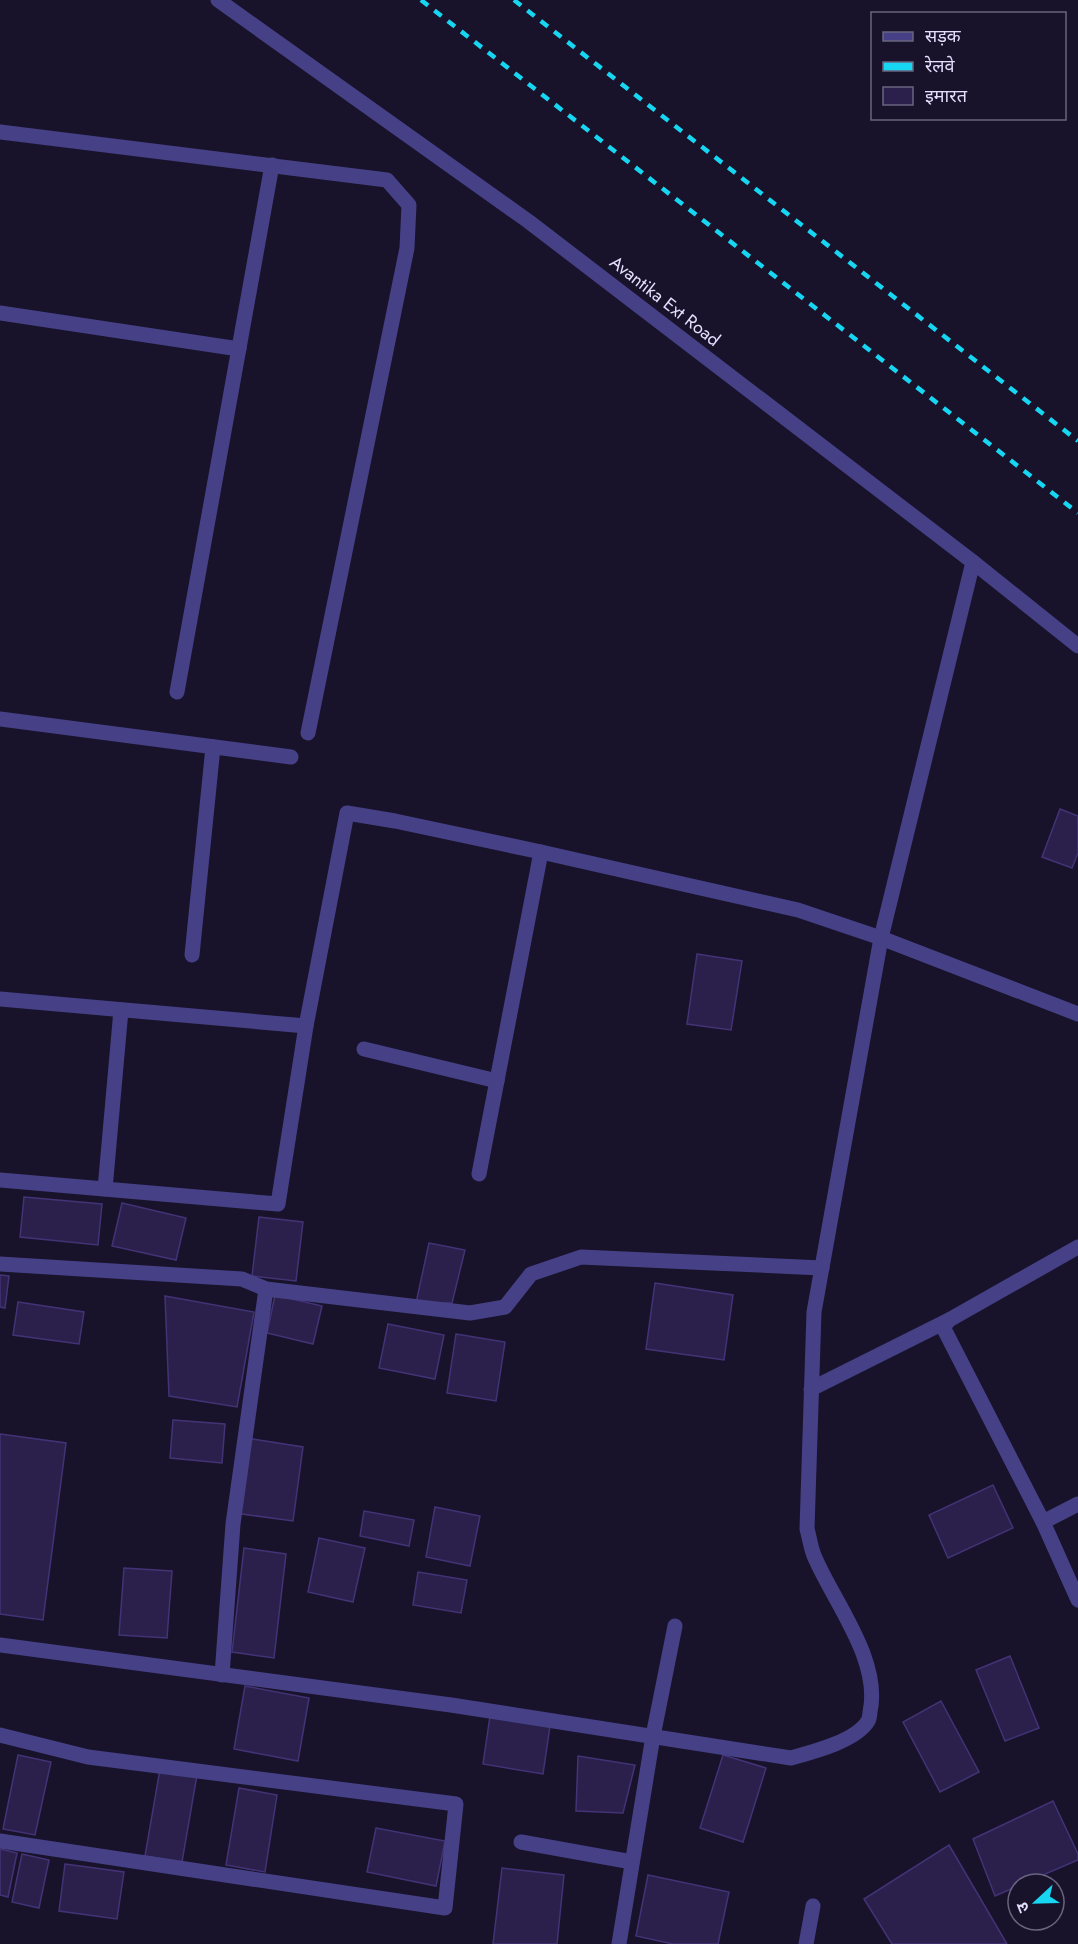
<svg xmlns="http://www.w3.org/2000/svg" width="1078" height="1944" font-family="Jost,'Noto Sans Devanagari',sans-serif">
  <rect width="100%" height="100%" fill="#18132b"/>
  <g fill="#2a204b" stroke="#433376" stroke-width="1.5">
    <polygon points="1060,809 1078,816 1078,853 1072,868 1042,857"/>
    <polygon points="697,954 742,961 731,1030 687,1024"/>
    <polygon points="24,1197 102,1204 98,1245 20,1237"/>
    <polygon points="122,1203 186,1218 176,1260 112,1246"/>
    <polygon points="259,1217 303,1222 296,1281 252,1276"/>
    <polygon points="429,1243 465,1250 452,1303 416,1303"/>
    <polygon points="0,1275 9,1276 5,1308 0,1307"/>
    <polygon points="655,1283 733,1295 724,1360 646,1349"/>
    <polygon points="275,1295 322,1306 313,1344 267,1333"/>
    <polygon points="165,1296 254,1312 237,1407 169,1396"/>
    <polygon points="18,1302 84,1312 79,1344 13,1335"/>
    <polygon points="388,1324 444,1335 435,1379 379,1368"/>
    <polygon points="456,1334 505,1342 496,1401 447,1393"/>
    <polygon points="173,1420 225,1424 222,1463 170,1458"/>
    <polygon points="0,1434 66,1443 43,1620 0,1614"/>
    <polygon points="246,1438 303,1447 293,1521 235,1513"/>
    <polygon points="993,1485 1013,1528 948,1558 929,1515"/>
    <polygon points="435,1507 480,1516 470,1566 426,1557"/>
    <polygon points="364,1511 414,1520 409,1546 360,1536"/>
    <polygon points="319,1538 365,1548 353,1602 308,1592"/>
    <polygon points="244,1548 286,1554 274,1658 232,1652"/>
    <polygon points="124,1568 172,1571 167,1638 119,1635"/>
    <polygon points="418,1572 467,1580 461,1613 413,1605"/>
    <polygon points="1010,1656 1039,1728 1005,1741 976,1670"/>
    <polygon points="245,1686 309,1698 298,1761 234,1749"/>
    <polygon points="941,1701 979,1772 940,1792 903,1722"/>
    <polygon points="490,1716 550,1726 543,1774 483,1764"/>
    <polygon points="18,1755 51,1762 35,1835 3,1829"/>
    <polygon points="723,1755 766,1768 743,1842 700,1828"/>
    <polygon points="578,1756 635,1765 623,1813 576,1811"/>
    <polygon points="160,1769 197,1775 182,1862 145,1856"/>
    <polygon points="239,1788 277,1795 265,1872 226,1865"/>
    <polygon points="1053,1801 1078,1854 1078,1860 1022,1884 1018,1884 1018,1886 995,1896 973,1839"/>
    <polygon points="376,1828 445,1841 436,1886 367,1872"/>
    <polygon points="949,1845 1007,1944 892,1944 864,1899"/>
    <polygon points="0,1849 17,1853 8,1897 0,1895"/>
    <polygon points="22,1854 49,1860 39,1908 12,1902"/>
    <polygon points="65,1864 124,1872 117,1919 59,1911"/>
    <polygon points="502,1868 564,1875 557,1944 493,1944"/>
    <polygon points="648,1875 729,1892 718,1944 673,1944 636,1936"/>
  </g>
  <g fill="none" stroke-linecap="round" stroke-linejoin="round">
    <g stroke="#464187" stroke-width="15">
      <polyline points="218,0 528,221 973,562 1078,646"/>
      <polyline points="0,132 387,180 409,205 407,248 308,733"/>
      <polyline points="0,313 239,349"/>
      <polyline points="177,692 272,165"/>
      <polyline points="0,719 291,757"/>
      <polyline points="192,955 213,747"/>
      <polyline points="0,999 306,1026"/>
      <polyline points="364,1049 497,1081"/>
      <polyline points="479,1174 541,852"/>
      <polyline points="0,1180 278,1204 306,1026 347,813 395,821 541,852 798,910 881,938 1078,1014"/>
      <polyline points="105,1189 121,1010"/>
      <polyline points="1078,1247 949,1320 943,1327 1043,1522 1078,1600"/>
      <polyline points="0,1264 242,1279 266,1289 470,1313 505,1307 531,1274 581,1257 822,1268"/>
      <polyline points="811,1389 949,1320"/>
      <polyline points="1043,1522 1078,1504"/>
      <path d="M 0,1645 L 451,1705 L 791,1758 C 813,1752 856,1741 868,1721 C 869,1720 870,1714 870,1712 C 881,1661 836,1605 816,1560 C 811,1551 810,1539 807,1529 L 814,1312 L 881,938 L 973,562"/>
      <polyline points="222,1675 233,1524 266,1289"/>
      <polyline points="0,1735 88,1757 456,1804 445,1908 0,1841"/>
      <polyline points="521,1842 632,1862"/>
      <polyline points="619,1944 653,1736 675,1626"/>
      <polyline points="806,1944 813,1906"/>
    </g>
    <g stroke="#16d6f2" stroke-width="4.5" stroke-dasharray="9 8" stroke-linecap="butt">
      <polyline points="421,0 1078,513"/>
      <polyline points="514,0 1078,441"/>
    </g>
  </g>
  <g text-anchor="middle" stroke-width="4.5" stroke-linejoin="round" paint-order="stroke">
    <g font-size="18" fill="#e3dffd" stroke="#18132b">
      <text transform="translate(665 301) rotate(38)" y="6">Avantika Ext Road</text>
    </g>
  </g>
  <rect x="871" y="12" width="195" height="108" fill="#18132b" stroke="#69657f" stroke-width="1.5"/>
  <rect x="883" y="32" width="30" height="9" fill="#464187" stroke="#69657f" stroke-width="1.5"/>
  <text x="925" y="42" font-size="18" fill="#e3dffd">सड़क</text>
  <rect x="883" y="62" width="30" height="9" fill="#16d6f2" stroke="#69657f" stroke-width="1.5"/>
  <text x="925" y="72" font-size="18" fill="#e3dffd">रेलवे</text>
  <rect x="883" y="87" width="30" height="18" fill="#2a204b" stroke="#69657f" stroke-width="1.5"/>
  <text x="925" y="102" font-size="18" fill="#e3dffd">इमारत</text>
  <g transform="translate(1036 1902) rotate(248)"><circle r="28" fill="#18132b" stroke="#69657f" stroke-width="1.5"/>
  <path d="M0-4.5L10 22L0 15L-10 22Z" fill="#16d6f2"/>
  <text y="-9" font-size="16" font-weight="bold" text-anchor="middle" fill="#e3dffd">उ</text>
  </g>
</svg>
